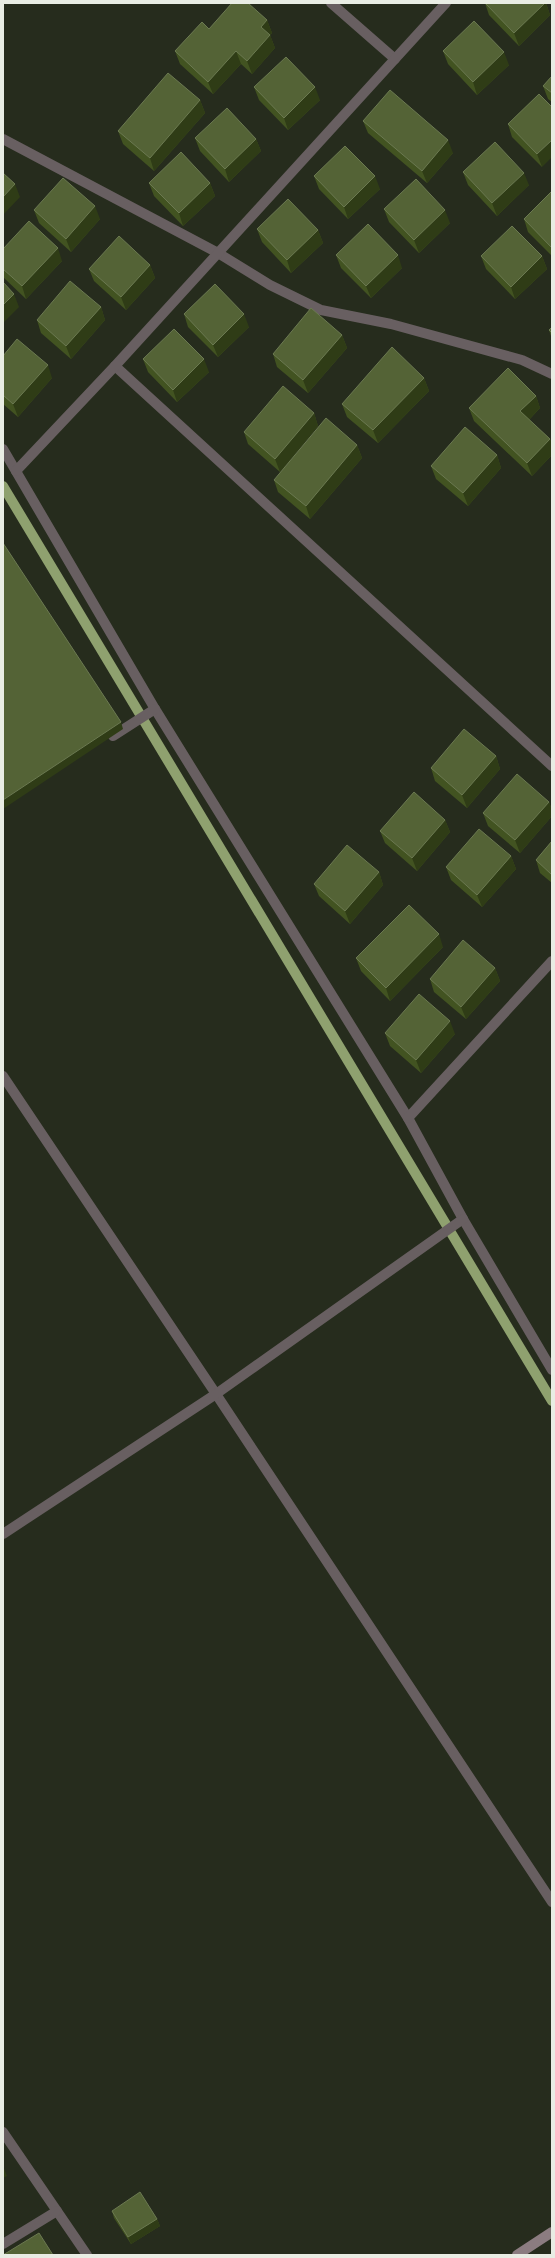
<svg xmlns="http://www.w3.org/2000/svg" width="555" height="2258" font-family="Lora,serif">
  <rect width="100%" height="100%" fill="#262c1d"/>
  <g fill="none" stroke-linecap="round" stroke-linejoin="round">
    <polyline stroke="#8fa16f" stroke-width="10" points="3,486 552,1401"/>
    <g stroke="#685f61" stroke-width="10">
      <polyline points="331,3 395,59"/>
      <polyline points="3,139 218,253 270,285 321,310 391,324 522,360 552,374"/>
      <polyline points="115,366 552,766"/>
      <polyline points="3,449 155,709 408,1118 463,1219 552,1370"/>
      <polyline points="16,471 115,366 446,3"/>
      <polyline points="113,736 155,709"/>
      <polyline points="3,1076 216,1394 552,1902"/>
      <polyline points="408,1118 552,961"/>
      <polyline points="3,1534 216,1394 463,1219"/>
      <polyline points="3,2132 87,2255"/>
      <polyline points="3,2244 57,2211"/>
    </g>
    <polyline stroke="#8b7c80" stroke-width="10" points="517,2255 552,2232"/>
  </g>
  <g fill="#425321">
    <polygon points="485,3 546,3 550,15 519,46 489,15"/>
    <polygon points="267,20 272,33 270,35 275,48 252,74 241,64 213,94 180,64 175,51 209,29"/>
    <polygon points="443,51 509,65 477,95 448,64"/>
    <polygon points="552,76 552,102 548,99 543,86"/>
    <polygon points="254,87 320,100 288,130 259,100"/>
    <polygon points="539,94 542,167 512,137 508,124"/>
    <polygon points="200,100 205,113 154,171 123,144 118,131"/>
    <polygon points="363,121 453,153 427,183 368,133"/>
    <polygon points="195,138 256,139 261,151 229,182 200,151"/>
    <polygon points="463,172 529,185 497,216 468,185"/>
    <polygon points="314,176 380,189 348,219 319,189"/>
    <polygon points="149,183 210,183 215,196 183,226 154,196"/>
    <polygon points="552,191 552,256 528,232 524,219"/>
    <polygon points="384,209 450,223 419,253 389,222"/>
    <polygon points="34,210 100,219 71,252 39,223"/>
    <polygon points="257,229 318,230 323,243 291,273 262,242"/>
    <polygon points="3,249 62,261 26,299 3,277"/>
    <polygon points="336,255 402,268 371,298 341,268"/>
    <polygon points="481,256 542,256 547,269 515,299 486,269"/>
    <polygon points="150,265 155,278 126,310 94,281 89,269"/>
    <polygon points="101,307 105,320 71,359 41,333 37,320"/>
    <polygon points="184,314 249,327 218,357 188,327"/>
    <polygon points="552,327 552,339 549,330"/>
    <polygon points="342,335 347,348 308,393 277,367 273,354"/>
    <polygon points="3,356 52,378 18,417 3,404"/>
    <polygon points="143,359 209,372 177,402 148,372"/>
    <polygon points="424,378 429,391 378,443 347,417 342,404"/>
    <polygon points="536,396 540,408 529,420 550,439 552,445 552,455 532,476 474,421 469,408"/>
    <polygon points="314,413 318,426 280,472 248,444 244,432"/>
    <polygon points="357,445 362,458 310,519 278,492 274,480"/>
    <polygon points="497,455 501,468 468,506 436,479 431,466"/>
    <polygon points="496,756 500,769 467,808 435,781 431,768"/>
    <polygon points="549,802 552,810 552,816 520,853 488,826 483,813"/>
    <polygon points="445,820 450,832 417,871 385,843 380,831"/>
    <polygon points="552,841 552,883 540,873 536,860"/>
    <polygon points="511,856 516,869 482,907 451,880 446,867"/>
    <polygon points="379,872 383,885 350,924 319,896 314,884"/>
    <polygon points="443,947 390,1001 361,971 356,958"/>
    <polygon points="495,968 500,981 466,1019 434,992 430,979"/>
    <polygon points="385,1033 455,1034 421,1073 390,1046"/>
    <polygon points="112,2211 157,2219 160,2226 131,2244 114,2218"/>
  </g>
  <g fill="#2f3c16">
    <polygon points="545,3 546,3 550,15 519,46 514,33"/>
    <polygon points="267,20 272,33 265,40 261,27"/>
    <polygon points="270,35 275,48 252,74 247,61"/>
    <polygon points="236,51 241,64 213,94 208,82"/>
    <polygon points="504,52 509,65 477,95 473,82"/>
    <polygon points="315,87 320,100 288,130 284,118"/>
    <polygon points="200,100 205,113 154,171 150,158"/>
    <polygon points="256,139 261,151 229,182 225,169"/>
    <polygon points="448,140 453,153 427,183 422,171"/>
    <polygon points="552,140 552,157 542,167 537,154"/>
    <polygon points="524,173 529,185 497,216 492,203"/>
    <polygon points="375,176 380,189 348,219 344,207"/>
    <polygon points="210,183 215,196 183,226 179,213"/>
    <polygon points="15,184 20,197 3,215 3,197"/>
    <polygon points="95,206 100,219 71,252 66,239"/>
    <polygon points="445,210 450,223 419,253 414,240"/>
    <polygon points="318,230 323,243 291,273 287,260"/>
    <polygon points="58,248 62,261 26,299 22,286"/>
    <polygon points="398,255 402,268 371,298 366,286"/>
    <polygon points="542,256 547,269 515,299 511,287"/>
    <polygon points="150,265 155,278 126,310 121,297"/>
    <polygon points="14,294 19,307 3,323 3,305"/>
    <polygon points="101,307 105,320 71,359 66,346"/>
    <polygon points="244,314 249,327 218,357 213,345"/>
    <polygon points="342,335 347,348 308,393 303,380"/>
    <polygon points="204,359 209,372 177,402 173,390"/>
    <polygon points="48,365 52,378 18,417 13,404"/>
    <polygon points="424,378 429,391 378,443 373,430"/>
    <polygon points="536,396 540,408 525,424 520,411"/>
    <polygon points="314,413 318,426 280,472 275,459"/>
    <polygon points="550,439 552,445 552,455 532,476 527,463"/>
    <polygon points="357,445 362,458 310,519 306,506"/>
    <polygon points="497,455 501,468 468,506 463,493"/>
    <polygon points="121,722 123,729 3,809 3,800"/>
    <polygon points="496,756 500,769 467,808 462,795"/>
    <polygon points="549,802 552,810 552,816 520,853 515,840"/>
    <polygon points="445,820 450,832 417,871 412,858"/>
    <polygon points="511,856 516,869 482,907 477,895"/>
    <polygon points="379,872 383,885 350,924 345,911"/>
    <polygon points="439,934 443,947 390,1001 386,988"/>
    <polygon points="495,968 500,981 466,1019 461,1007"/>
    <polygon points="450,1021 455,1034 421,1073 416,1060"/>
    <polygon points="3,2166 7,2176 3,2178"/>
    <polygon points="157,2219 160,2226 131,2244 128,2237"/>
  </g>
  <g fill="#546336" stroke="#6b7951">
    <polygon points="232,3 248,3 267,20 261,27 270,35 247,61 236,51 208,82 175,51 202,22 209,29"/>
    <polygon points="485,3 545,3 514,33"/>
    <polygon points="474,21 504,52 473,82 443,51"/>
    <polygon points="286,57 315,87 284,118 254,87"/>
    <polygon points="168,73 200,100 150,158 118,131"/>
    <polygon points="552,76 552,93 543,86"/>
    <polygon points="390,90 448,140 422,171 363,121"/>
    <polygon points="539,94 552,107 552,140 537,154 508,124"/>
    <polygon points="227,108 256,139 225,169 195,138"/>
    <polygon points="495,142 524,173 492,203 463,172"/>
    <polygon points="345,146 375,176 344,207 314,176"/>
    <polygon points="181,152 210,183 179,213 149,183"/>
    <polygon points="3,173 15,184 3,197"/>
    <polygon points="63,178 95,206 66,239 34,210"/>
    <polygon points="416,179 445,210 414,240 384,209"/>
    <polygon points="552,191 552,248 524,219"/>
    <polygon points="288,199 318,230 287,260 257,229"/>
    <polygon points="29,221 58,248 22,286 3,269 3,249"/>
    <polygon points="368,224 398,255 366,286 336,255"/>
    <polygon points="512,226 542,256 511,287 481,256"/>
    <polygon points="119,236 150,265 121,297 89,269"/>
    <polygon points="70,281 101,307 66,346 37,320"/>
    <polygon points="3,282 14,294 3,305"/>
    <polygon points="215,284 244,314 213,345 184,314"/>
    <polygon points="311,308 342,335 303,380 273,354"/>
    <polygon points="552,327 552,333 549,330"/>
    <polygon points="174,329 204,359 173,390 143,359"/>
    <polygon points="17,339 48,365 13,404 3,395 3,356"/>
    <polygon points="392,347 424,378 373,430 342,404"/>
    <polygon points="508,368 536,396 520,411 550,439 527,463 469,408"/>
    <polygon points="283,386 314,413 275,459 244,432"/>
    <polygon points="326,418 357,445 306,506 274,480"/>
    <polygon points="465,427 497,455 463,493 431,466"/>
    <polygon points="3,543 121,722 3,800"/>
    <polygon points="464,729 496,756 462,795 431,768"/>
    <polygon points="517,774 549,802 515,840 483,813"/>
    <polygon points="414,792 445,820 412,858 380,831"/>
    <polygon points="479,829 511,856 477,895 446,867"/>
    <polygon points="552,841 552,875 536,860"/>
    <polygon points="347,845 379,872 345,911 314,884"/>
    <polygon points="409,905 439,934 386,988 356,958"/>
    <polygon points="463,940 495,968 461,1007 430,979"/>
    <polygon points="419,994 450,1021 416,1060 385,1033"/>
    <polygon points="140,2192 157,2219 128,2237 112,2211"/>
    <polygon points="39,2233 53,2255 3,2255"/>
  </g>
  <rect width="555" height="2258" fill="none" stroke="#e9ede4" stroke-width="8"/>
</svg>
